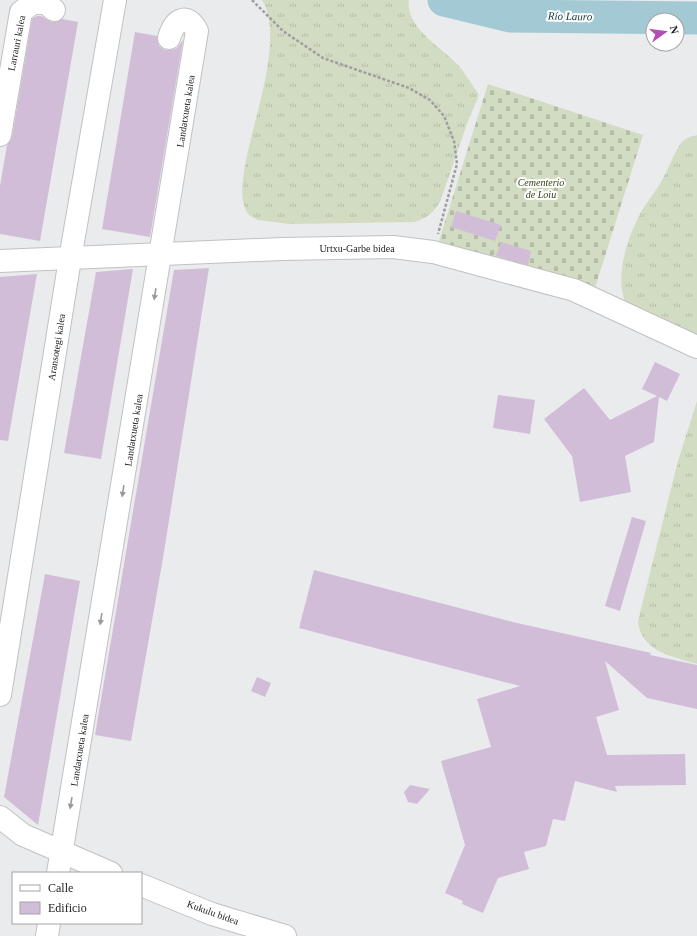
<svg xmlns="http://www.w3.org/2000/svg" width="697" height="936" font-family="Georgia,serif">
  <defs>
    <pattern id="grass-tufts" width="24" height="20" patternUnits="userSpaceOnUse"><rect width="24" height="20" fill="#d2dcc3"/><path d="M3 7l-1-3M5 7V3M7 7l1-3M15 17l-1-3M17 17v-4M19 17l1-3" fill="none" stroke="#b4bca7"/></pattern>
    <pattern id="cemetery-stones" width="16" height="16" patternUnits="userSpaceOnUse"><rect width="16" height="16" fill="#d2dcc3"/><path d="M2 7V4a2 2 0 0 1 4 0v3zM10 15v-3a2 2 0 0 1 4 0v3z" fill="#b4bca7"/></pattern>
  </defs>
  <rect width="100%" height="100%" fill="#eaebed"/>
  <g fill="url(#grass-tufts)">
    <path d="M 262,0 L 409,0 C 404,26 442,48 458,65 C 466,74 472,85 479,95 L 468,121 L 440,202 C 433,213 427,218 414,222 L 289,224 L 258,220 L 249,215 C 241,204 242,193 243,180 C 247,133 287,41 262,0 Z"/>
    <path d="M 697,135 L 697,350 L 628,307 C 613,283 626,242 638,218 C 644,205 654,194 661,182 C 667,172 676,148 683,141 C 686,138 693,136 697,135 Z"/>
    <path d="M 697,401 L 697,664 C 672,656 641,652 638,621 L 678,461 Z"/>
  </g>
  <polygon fill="url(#cemetery-stones)" points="488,84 643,135 594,291 439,241"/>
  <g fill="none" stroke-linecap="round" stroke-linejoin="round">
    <polyline stroke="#a3cad4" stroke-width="33" points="444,0 510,16 697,18"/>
  </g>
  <g fill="#d2bdd8">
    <polygon points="37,16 41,16 52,22 62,19 78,22 40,241 0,234 0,186 7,145 12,137 32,19"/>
    <polygon points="135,32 157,36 159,46 165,50 172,50 177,48 183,40 150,237 102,229"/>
    <polygon points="456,211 501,225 495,241 451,227"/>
    <polygon points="501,242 531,251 528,265 496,256"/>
    <polygon points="209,268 163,558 131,741 95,735 174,270"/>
    <polygon points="133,269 101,459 64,453 96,272"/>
    <polygon points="37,274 8,441 0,440 0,277"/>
    <polygon points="655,362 680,374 667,401 659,397 654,442 625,456 631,492 580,502 572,456 544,419 584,388 610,420 657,396 642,389"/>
    <polygon points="498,395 535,400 530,434 493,428"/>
    <polygon points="632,517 646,521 620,611 605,606"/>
    <polygon points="314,570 517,623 651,653 650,655 697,665 697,709 647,698 605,661 619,710 596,717 607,755 685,754 686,785 615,786 617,792 575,781 565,821 553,819 546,846 524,852 529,869 498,878 483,913 462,904 463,901 445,893 465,845 441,761 491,747 477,699 520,686 299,628"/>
    <polygon points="45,574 80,581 38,825 4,797"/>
    <polygon points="257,677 271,683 265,697 251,691"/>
    <polygon points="410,785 430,789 417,804 408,802 404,792"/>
  </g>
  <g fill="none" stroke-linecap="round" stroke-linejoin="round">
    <defs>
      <g id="minor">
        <polyline points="0,135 21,12 33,3 46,3 54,10"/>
        <polyline points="0,261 282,249 393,247 433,252 574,290 697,347"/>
        <polyline points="0,695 70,259 115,0"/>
        <polyline points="0,817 23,835 111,873"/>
        <path d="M 58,873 L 197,31 C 187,11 174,20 169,38"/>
        <polyline points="141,885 212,914 285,936"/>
        <polyline points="47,936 49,923"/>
      </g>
    </defs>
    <use href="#minor" stroke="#c0c1c3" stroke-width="24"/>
    <polyline stroke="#9d9ea0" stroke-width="2.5" stroke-dasharray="3 2" stroke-linecap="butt" points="252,0 283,31 323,58 409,88 430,100 444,116 454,141 457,164 438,234"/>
    <use href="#minor" stroke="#fff" stroke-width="22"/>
  </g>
  <defs><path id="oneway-solid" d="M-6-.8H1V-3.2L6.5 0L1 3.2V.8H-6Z"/></defs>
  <g fill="#989999">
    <use href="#oneway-solid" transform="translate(155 294) rotate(99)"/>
    <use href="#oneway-solid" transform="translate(123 491) rotate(99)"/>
    <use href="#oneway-solid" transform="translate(101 619) rotate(99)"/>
    <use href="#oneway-solid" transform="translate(71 803) rotate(99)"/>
  </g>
  <g text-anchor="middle" stroke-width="4" stroke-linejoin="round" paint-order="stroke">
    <g font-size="10" fill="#1b1c1c" stroke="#fff">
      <text transform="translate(16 43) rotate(-79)" y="4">Larrauri kalea</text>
      <text transform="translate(185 111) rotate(-81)" y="4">Landatxueta kalea</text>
      <text x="357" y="252">Urtxu-Garbe bidea</text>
      <text transform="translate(56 347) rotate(-81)" y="4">Aransotegi kalea</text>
      <text transform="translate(133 430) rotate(-81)" y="4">Landatxueta kalea</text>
      <text transform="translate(79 750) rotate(-81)" y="4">Landatxueta kalea</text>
      <text transform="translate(213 912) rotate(20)" y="4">Kukulu bidea</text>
    </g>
    <g font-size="10" font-style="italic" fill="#324212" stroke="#fff">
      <text x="541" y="186">Cementerio<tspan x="541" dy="12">de Loiu</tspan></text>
    </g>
    <g font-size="11" font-style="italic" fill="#0f353d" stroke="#fff">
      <text transform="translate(570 16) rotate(1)" y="4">Río Lauro</text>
    </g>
  </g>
  <rect x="12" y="872" width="130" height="52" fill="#ffffff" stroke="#a4a4a4"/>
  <rect x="20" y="885" width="20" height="6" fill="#ffffff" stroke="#a4a4a4"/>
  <text x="48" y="892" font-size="12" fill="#1b1c1c">Calle</text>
  <rect x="20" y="902" width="20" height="12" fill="#d2bdd8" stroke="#a4a4a4"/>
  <text x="48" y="912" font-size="12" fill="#1b1c1c">Edificio</text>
  <g transform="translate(665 32) rotate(76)"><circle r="19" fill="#ffffff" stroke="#a4a4a4"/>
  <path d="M0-3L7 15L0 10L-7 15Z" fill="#b24eb4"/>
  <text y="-6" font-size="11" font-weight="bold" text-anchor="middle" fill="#1b1c1c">N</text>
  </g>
</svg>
